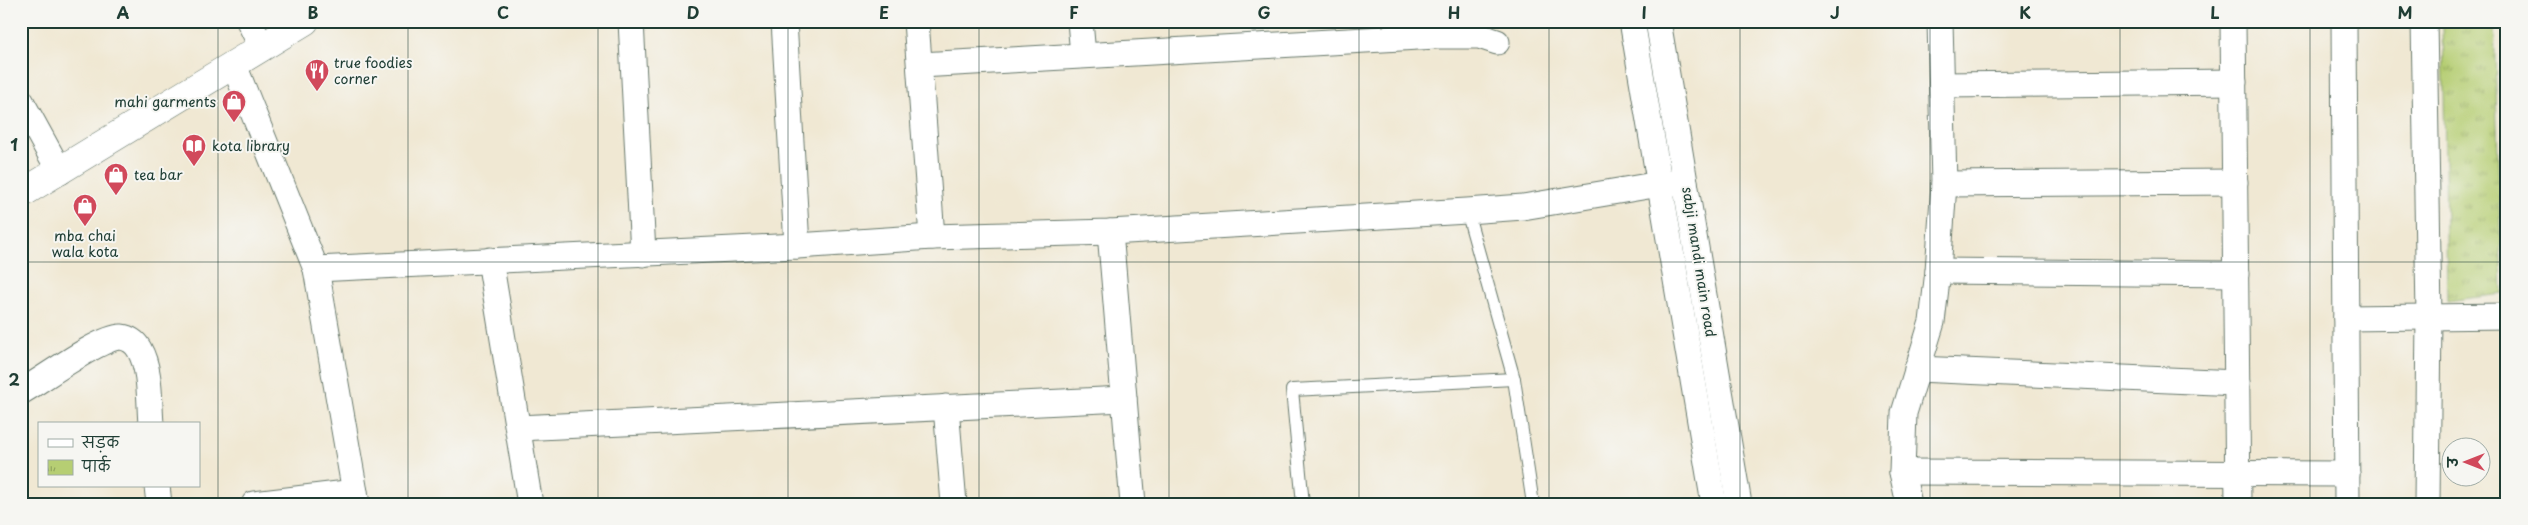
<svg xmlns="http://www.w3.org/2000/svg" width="2528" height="525" font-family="'Playpen Sans','Playpen Sans Deva',sans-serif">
  <defs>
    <pattern id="park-tufts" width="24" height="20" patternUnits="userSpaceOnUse" patternTransform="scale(1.25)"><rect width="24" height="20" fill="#b6ce73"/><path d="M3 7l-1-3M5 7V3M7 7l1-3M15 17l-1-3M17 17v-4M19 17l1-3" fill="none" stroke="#93a85f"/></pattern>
  </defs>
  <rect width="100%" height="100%" fill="#f6f6f2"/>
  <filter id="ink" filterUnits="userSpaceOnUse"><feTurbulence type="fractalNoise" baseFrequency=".02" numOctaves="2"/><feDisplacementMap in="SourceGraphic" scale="10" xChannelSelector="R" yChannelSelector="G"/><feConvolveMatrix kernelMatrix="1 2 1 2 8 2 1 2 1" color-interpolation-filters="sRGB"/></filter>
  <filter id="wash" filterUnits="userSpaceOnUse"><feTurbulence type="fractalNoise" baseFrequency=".0096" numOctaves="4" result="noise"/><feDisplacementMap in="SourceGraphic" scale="20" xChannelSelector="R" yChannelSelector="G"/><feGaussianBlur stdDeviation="1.12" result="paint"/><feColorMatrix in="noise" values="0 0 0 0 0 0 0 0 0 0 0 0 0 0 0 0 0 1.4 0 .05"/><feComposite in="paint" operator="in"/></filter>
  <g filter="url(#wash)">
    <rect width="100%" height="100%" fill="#f0e8d3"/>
    <polygon fill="url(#park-tufts)" stroke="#6a8654" points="2443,21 2494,21 2502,294 2447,301"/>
  </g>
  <g filter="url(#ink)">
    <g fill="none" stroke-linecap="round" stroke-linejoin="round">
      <defs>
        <g id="lane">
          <polyline points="1467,211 1514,379 1533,504"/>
          <polyline points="1303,504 1292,390 1514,379"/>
        </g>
        <g id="street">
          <polyline points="249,21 262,48"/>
          <polyline points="631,21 643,254"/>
          <polyline points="784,21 797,246"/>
          <polyline points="916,21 932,237"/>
          <polyline points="1080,21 1083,55"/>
          <polyline points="1632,21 1714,504"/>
          <polyline points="1658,21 1739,504"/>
          <polyline points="2233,21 2238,504"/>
          <polyline points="2344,21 2347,504"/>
          <polyline points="2424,21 2429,316 2427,504"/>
          <polyline points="234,65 316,269 357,504"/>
          <polyline points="920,65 1436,36 1479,36 1497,42"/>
          <polyline points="1942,85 2234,82"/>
          <polyline points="21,101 60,172"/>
          <polyline points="1944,184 2235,182"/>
          <polyline points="1110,232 1133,504"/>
          <polyline points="490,260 530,504"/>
          <polyline points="316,269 797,246 932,237 1110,232 1467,211 1523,207 1660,184 1685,182"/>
          <polyline points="1938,271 2236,274"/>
          <polyline points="2346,318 2507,316"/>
          <polyline points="1917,369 2237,383"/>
          <path d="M 21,392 C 42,380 100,337 121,337 C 129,338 135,342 139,349 C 151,370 149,400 151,424"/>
          <polyline points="946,407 954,504"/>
          <polyline points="518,428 1124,399"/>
          <polyline points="1902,472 2347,474"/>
          <polyline points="157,486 159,504"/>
          <polyline points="254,504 355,492"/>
          <polyline points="1909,504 1902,472 1904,413 1932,322 1938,271 1944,184 1940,21"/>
        </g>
        <polyline id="secondary" points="21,194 305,21"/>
      </defs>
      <use href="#lane" stroke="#68796c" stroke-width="14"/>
      <use href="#street" stroke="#68796c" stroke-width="27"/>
      <use href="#secondary" stroke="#68796c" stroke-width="29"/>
      <use href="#lane" stroke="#fff" stroke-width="12"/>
      <use href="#street" stroke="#fff" stroke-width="25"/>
      <use href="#secondary" stroke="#fff" stroke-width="28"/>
    </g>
  </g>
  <path fill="none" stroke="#1f3d34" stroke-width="1" stroke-opacity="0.55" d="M 218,21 L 218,504M 408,21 L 408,504M 598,21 L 598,504M 788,21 L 788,504M 979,21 L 979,504M 1169,21 L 1169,504M 1359,21 L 1359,504M 1549,21 L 1549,504M 1740,21 L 1740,504M 1930,21 L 1930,504M 2120,21 L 2120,504M 2310,21 L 2310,504M 21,262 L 2507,262"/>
  <defs>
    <symbol id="restaurant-pin" viewBox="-11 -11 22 30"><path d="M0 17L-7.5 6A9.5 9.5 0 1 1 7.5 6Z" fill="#d1495b" stroke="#f6f6f2"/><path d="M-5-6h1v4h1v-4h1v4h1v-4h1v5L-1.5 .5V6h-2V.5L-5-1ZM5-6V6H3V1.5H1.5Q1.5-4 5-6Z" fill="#fff"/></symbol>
    <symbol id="shop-pin" viewBox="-11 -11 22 30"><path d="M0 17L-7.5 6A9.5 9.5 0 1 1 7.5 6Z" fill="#d1495b" stroke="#f6f6f2"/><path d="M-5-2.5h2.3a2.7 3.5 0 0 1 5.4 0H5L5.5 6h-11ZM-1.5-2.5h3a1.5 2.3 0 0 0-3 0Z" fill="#fff"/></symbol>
    <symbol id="library-pin" viewBox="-11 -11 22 30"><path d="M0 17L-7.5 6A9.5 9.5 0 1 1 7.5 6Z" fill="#d1495b" stroke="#f6f6f2"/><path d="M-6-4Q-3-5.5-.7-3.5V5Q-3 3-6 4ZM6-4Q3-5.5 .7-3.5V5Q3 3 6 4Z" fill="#fff"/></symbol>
  </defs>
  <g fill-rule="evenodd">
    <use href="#restaurant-pin" x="303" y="57" width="28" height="38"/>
    <use href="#shop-pin" x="220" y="88" width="28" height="38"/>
    <use href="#library-pin" x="180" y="132" width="28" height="38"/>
    <use href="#shop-pin" x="102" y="161" width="28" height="38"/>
    <use href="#shop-pin" x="71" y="192" width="28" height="38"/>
  </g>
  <g text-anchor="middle" stroke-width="4" stroke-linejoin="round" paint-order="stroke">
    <g font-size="14" fill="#1f3d34" stroke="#f6f6f2" text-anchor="start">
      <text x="334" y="68">true foodies<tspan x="334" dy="16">corner</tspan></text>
      <text x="216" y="107" text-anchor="end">mahi garments</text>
      <text x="212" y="151">kota library</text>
      <text x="134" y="180">tea bar</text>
      <text x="85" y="241" text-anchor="middle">mba chai<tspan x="85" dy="16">wala kota</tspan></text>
    </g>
    <g font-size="14" fill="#1f3d34" stroke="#f6f6f2">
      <text transform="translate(1699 262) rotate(81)" y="5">sabji mandi main road</text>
    </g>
  </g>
  <rect width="2528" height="525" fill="none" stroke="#f6f6f2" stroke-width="55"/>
  <rect x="38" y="422" width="162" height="65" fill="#f6f6f2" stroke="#a0aca6"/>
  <rect x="48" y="439" width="25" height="8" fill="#ffffff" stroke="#a0aca6"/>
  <text x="82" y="448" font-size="15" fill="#1f3d34">सड़क</text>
  <rect x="48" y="460" width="25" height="15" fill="url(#park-tufts)" stroke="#a0aca6"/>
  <text x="82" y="472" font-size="15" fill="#1f3d34">पार्क</text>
  <g transform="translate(2466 462) rotate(270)"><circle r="24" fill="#f6f6f2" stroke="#a0aca6"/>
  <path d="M0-4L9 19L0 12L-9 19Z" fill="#d1495b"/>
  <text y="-8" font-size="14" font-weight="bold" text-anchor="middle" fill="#1f3d34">उ</text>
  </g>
  <rect x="28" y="28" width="2472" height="470" fill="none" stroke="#1f3d34" stroke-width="2"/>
  <g font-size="16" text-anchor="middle" font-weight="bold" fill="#1f3d34">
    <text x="123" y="19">A</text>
    <text x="313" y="19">B</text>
    <text x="503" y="19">C</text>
    <text x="693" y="19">D</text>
    <text x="884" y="19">E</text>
    <text x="1074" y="19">F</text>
    <text x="1264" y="19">G</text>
    <text x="1454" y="19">H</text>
    <text x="1644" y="19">I</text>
    <text x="1835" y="19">J</text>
    <text x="2025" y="19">K</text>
    <text x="2215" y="19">L</text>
    <text x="2405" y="19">M</text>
    <text x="14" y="151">1</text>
    <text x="14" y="386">2</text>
  </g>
</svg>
